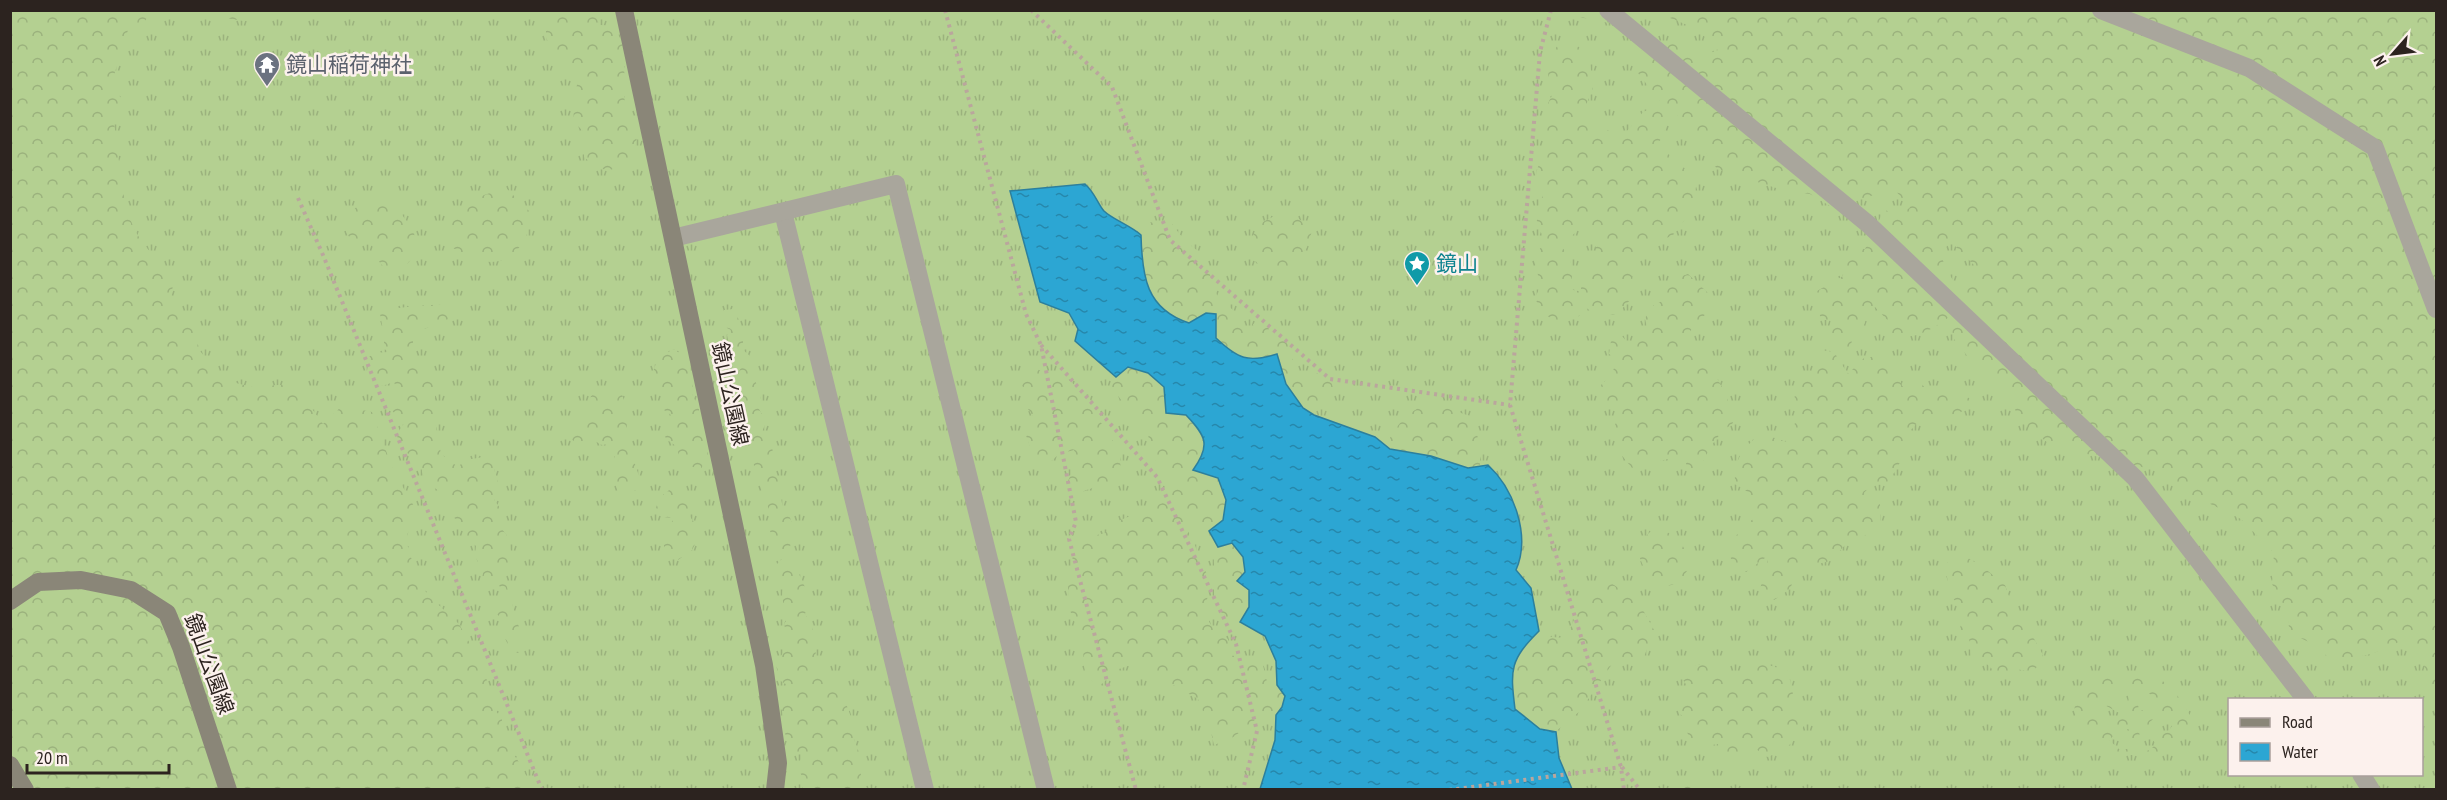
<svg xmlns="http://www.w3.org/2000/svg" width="2447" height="800" font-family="'PT Sans Narrow','Noto Sans JP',sans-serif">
  <defs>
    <pattern id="grass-tufts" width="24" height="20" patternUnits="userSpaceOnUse" patternTransform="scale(1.5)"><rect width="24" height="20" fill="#b4d091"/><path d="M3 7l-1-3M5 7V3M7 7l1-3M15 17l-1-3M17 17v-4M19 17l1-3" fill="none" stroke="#9bb27d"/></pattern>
    <pattern id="forest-crowns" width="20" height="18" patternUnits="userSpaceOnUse" patternTransform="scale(1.5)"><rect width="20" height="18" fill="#b4d091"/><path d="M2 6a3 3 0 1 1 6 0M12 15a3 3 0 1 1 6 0" fill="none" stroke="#9bb27d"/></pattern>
    <pattern id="water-ripples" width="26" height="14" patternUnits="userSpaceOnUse" patternTransform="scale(1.5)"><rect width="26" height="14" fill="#2ca6d3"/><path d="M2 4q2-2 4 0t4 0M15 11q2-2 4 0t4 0" fill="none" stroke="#2687ab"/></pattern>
  </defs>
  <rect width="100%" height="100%" fill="#fae1d6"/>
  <path fill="url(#grass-tufts)" fill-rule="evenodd" d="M 10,11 L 1763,11 L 2436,556 L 2436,789 L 480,789 L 157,407 ZM 2230,700 L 2422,700 L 2422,774 L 2230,774 Z"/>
  <g fill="url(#forest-crowns)" fill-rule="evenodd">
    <path d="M 10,11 L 150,11 L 144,24 L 128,30 L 111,85 L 125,103 L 113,119 C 122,161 117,213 147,248 C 156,259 166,265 174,279 L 170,303 L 189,317 L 200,351 L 224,380 L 252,387 L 294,384 L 323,424 L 342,406 L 372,412 L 393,470 L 415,508 L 406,540 L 415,571 L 427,594 L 459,624 L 478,658 L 492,693 L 492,706 L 502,719 L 501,740 C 514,753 527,771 530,789 L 11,789 Z"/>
    <polygon points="222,11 261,11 253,19 243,21 226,18"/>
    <path d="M 546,11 L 593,11 L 600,25 L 613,26 C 616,32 621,38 622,43 C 629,73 616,110 637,136 L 633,160 C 612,173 603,174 584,157 L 584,132 L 574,122 L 573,104 L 578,80 L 555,60 L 546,37 Z"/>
    <polygon points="1575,11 1642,11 1635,20 1609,23 1579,17"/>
    <path d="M 1653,11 L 2436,11 L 2436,703 C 2426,686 2426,664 2418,645 L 2404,639 C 2379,653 2359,659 2331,660 L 2315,645 L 2290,633 L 2286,609 L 2272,584 L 2274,553 L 2241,519 L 2190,494 L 2159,471 L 2052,446 L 2019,420 L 2012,401 L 1968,357 L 1954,339 L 1949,317 C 1931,331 1911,342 1888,334 L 1892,325 L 1875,307 L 1867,316 L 1862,331 L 1853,336 L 1850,349 L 1839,348 L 1828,334 L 1831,320 L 1822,320 L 1817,309 L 1817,291 L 1843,276 L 1844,258 L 1856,248 L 1865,249 L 1884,210 L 1895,213 L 1910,208 L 1895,190 L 1830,206 L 1810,194 L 1782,190 L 1717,169 L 1684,120 L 1669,110 L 1668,123 L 1658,145 L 1697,179 L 1693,209 L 1673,235 L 1648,247 L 1632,270 L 1633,297 L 1616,315 L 1592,312 L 1585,307 L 1579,316 L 1561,324 L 1542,313 L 1535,298 L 1540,287 L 1548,279 L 1539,279 C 1535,263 1531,255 1545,244 L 1535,215 L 1545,190 L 1536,189 C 1535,172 1537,162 1550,150 C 1539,129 1543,105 1558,87 L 1550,84 C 1545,64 1549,55 1563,39 L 1583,49 L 1590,63 L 1593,88 L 1584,110 L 1597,125 L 1622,137 L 1643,112 L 1662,104 L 1638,73 L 1640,51 L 1674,39 L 1702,56 L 1718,50 L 1697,29 ZM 1580,227 L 1593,241 L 1599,255 L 1581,283 L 1581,294 L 1568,287 C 1577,272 1571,257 1560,245 L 1564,245 ZM 1951,242 L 1976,267 L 1960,295 C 1954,276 1945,275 1941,252 Z"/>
    <path d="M 506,188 L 529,211 C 528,219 529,233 525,239 C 506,272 480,264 453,248 L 445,222 L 484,195 Z"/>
    <path d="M 389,196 L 414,232 L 416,254 L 399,273 L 387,271 L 376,258 L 372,244 C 354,246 350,241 343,225 L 352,211 L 361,203 L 372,208 L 376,197 Z"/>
    <polygon points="1278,214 1298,218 1312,231 1307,247 1291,268 1272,272 1256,263 1250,242 1259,224"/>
    <polygon points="1147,222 1172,224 1185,241 1203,255 1217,295 1235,312 1243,325 1255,332 1253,324 1268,318 1269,335 1291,335 1291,356 1299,374 1310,376 1329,369 1333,388 1304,416 1246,365 1187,327 1156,310 1136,274 1133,237"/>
    <path d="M 1688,274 L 1708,293 L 1704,317 L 1692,325 L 1689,342 C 1710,367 1730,390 1733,423 C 1714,437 1707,452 1698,474 L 1688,471 L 1684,455 L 1632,468 L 1620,453 L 1612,432 L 1620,413 L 1605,399 L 1601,385 L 1612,374 L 1617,359 L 1609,354 L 1611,341 L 1620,334 L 1631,346 L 1649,335 L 1645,319 L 1649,308 L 1662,301 L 1673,279 Z"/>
    <path d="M 443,304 L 453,314 L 444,323 L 413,332 L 413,349 L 422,373 L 435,373 L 435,421 L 441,454 L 458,467 L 465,460 L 490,456 L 499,486 L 494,500 C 501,509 507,516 499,526 L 506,534 L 514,563 L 511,570 L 502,570 L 524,644 L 518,653 L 510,649 L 503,634 L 506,621 L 495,613 L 502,591 L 498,583 L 488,586 L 482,578 L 484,567 L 479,565 L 475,555 L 476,546 L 465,536 L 466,524 C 449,518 449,513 450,497 C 441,494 437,488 428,485 L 422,472 L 421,458 L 401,451 C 393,435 399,430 409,417 L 393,412 L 389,404 L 397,390 L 394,382 L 382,386 L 372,382 L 367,371 L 369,357 L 374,353 L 388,352 L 384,348 L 384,335 L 380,314 C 392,306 425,306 443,304 Z"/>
    <path d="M 733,309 L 739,320 L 736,329 L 743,340 L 743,350 L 749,355 C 751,372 758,386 762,403 L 759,409 L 766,422 L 762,432 C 772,441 775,452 772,465 C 780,475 780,498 784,512 L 789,515 C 792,523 794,530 793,538 C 792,542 790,544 790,547 C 792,573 815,587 805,614 L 812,626 L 817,663 L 838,682 L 851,717 L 853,737 L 860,755 L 861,777 L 867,789 L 803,789 L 803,778 L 797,767 L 803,755 L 789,749 L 785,733 L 790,721 L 783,715 L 780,703 L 789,686 L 779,680 L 776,664 L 789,643 L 784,624 L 790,615 C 781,602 780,595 786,580 L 778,577 L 774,567 L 782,559 L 770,531 L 772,518 L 758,479 L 762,469 L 754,466 L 752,449 L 745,431 L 749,422 L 746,416 L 747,403 L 742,400 L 744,391 L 737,381 L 737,374 L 741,368 L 736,364 L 737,353 L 730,349 L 727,335 L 731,330 L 723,326 L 724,310 Z"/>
    <path d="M 673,349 L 686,357 L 693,381 L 692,394 L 699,408 L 699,419 L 708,432 L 708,455 L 701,469 L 682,464 L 676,446 L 666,439 L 663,429 L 671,415 L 664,410 L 665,388 L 656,385 C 649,366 658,359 673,349 Z"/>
    <path d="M 1814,349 L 1834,352 L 1848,374 L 1864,358 L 1884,355 L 1896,367 L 1902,386 L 1921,383 L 1933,398 L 1953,388 L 1972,400 C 1956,421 1945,425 1920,420 L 1907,434 C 1906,455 1898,469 1885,485 L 1872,484 L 1864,493 L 1880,504 L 1880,524 L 1863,537 L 1849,541 L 1830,561 L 1798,569 L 1790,589 L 1774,600 L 1760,589 L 1769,555 L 1746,572 L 1731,559 L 1728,544 C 1739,531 1751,524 1760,509 L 1745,508 L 1748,492 L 1735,484 C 1734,458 1742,451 1760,433 L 1787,442 L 1795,423 L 1802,417 L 1794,399 L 1799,381 L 1811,378 L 1814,368 Z"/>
    <path d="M 1133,356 L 1197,402 L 1238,498 L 1217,535 L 1198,527 L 1187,518 C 1187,538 1192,533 1196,548 C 1197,551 1196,554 1197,557 C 1201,564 1206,569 1208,578 C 1212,592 1202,605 1208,619 C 1211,628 1220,634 1228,639 L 1229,655 L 1262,661 L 1268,686 L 1285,681 L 1294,695 L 1282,717 C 1255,713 1255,721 1236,735 C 1230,740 1221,742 1214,745 L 1210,728 L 1198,699 L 1161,678 L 1142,661 L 1119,669 L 1098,687 L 1085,673 L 1082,640 L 1069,608 L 1068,586 L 1073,555 L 1089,537 L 1105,533 L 1118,521 L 1172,499 L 1169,494 L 1170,474 C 1152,464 1149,449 1148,430 L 1137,422 L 1111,386 L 1117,366 Z"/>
    <polygon points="1030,364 1047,375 1064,376 1089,397 1106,433 1121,450 1120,473 1108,482 1069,497 1068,481 1077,461 1074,450 1059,454 1047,465 1033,457 1025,432 1033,416 1028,409 1030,393 1021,385"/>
    <path d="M 603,387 L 620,390 C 628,408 630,422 623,441 L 636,452 L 634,461 L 640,479 L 635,491 L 618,491 L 614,480 L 620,467 L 615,462 L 614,443 L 602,445 L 591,439 L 581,446 L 571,439 L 571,425 L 582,422 L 591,396 Z"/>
    <path d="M 1431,403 L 1470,416 C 1479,433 1482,455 1479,474 L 1383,452 C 1393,429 1406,410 1431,403 Z"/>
    <polygon points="673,487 688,495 689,515 701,533 692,550 678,560 664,553 664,536 674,518 662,517 656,508 659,498"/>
    <path d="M 1652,530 C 1675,529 1686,545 1690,566 L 1680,582 L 1662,588 L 1646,573 L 1637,551 L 1641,541 Z"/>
    <path d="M 1235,534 L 1251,554 L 1249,617 L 1232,623 L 1214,605 L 1214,588 L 1224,581 L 1216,577 C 1212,555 1212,544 1235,534 Z"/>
    <polygon points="1954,556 1968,558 1983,567 2005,585 2017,619 2032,635 2043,655 2034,672 2015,669 1999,676 1984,661 1971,657 1969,638 1960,629 1963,610 1950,595 1945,565"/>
    <polygon points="1611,583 1638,601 1654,630 1644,657 1612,664 1580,711 1548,738 1501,698 1501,665 1529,630 1552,637 1566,638 1584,597"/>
    <path d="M 1708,662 L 1724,674 L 1729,692 L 1742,683 L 1744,672 L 1762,663 L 1788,671 L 1794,699 L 1806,722 C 1796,740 1787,751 1767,757 L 1756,749 C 1745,760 1736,766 1722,760 L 1718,744 L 1706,746 L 1692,743 L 1687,732 L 1693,718 L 1685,718 L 1680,714 L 1680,704 L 1692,693 L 1683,680 L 1690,667 Z"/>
    <path d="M 2128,671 C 2161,670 2178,692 2192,719 C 2165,800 2031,728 2089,685 C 2099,677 2116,675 2128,671 ZM 2121,687 L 2128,687 L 2129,709 L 2108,695 L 2109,692 ZM 2143,689 L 2158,700 L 2153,706 L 2138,712 L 2139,697 ZM 2101,703 L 2121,714 L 2121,717 L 2102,725 L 2095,712 L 2097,706 ZM 2164,714 L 2170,717 L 2172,726 L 2167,733 L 2149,723 L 2157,715 ZM 2143,728 L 2156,744 L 2150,750 L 2141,752 L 2139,729 ZM 2121,729 L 2128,729 L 2131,732 L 2127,749 L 2119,749 L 2109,740 Z"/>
    <polygon points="1689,782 1704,784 1711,789 1674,789"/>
  </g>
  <path fill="url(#water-ripples)" stroke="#2c7f9d" stroke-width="1.5" d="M 1085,184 C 1095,193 1098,204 1104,211 C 1112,219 1131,226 1141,235 C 1142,276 1146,309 1189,323 L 1206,313 L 1216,314 L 1216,338 C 1238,359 1248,363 1277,354 L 1286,384 L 1303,408 L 1314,415 L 1375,437 L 1390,449 L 1431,456 L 1468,468 L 1488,465 C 1514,489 1531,536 1516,570 L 1531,588 L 1539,631 C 1510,660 1510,669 1515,709 L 1540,729 L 1556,732 L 1559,758 L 1572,789 L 1260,789 L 1275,740 L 1276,715 L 1282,707 L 1285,696 L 1277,685 L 1276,661 L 1265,636 L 1240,622 L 1249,607 L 1249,590 L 1237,581 L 1245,572 L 1243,557 L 1232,543 L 1218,547 L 1209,531 L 1223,520 L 1226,500 L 1218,478 L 1193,470 C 1211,445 1206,436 1186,415 L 1166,413 L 1164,387 L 1148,373 L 1128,367 L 1116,377 L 1075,341 L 1078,329 L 1069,313 L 1040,302 L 1010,191 Z"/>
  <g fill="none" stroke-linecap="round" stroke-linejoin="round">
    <g stroke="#baa69d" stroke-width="4" stroke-dasharray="3 4.5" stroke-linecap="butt">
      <polyline points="945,10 1026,314 1041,345 1076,522 1069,539 1136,790"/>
      <polyline points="1031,10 1112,87 1170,240 1330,379 1510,405"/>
      <polyline points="1551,10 1540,52 1510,405 1621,767 1624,790"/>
      <polyline points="298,198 323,255 542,790"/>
      <polyline points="1041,345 1157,477 1236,644 1257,731 1243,790"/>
      <polyline points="1622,767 1640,790"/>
      <polyline points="1449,790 1621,767"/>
    </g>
    <g stroke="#a9a69c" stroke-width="18">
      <polyline points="1608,10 1868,224 2135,478 2306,700"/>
      <polyline points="783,212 925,790"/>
      <polyline points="673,238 896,184 1046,790"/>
      <polyline points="2361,774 2371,790"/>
    </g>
    <polyline stroke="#a9a69c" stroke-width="18" points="2101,10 2249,68 2375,148 2436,309"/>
    <g stroke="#8a8678" stroke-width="18">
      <polyline points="624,10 764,665 778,763 775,790"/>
      <polyline points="10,601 38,582 81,580 131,590 167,613 181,647 228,790"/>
      <polyline points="10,765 25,790"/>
    </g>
  </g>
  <defs>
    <symbol id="temple-pin" viewBox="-11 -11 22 30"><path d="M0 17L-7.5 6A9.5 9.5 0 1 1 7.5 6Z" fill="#6b7280" stroke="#fcf1ed"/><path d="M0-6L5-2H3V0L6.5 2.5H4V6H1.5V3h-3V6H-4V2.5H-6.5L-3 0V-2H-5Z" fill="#fff"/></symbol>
    <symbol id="sight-pin" viewBox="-11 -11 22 30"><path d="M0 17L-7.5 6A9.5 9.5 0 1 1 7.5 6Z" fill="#0f9aa8" stroke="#fcf1ed"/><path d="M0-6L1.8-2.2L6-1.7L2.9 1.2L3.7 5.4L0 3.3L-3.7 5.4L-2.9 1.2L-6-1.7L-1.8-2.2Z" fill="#fff"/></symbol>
  </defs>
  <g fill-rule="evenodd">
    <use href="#temple-pin" x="252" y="50" width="30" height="40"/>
    <use href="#sight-pin" x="1402" y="249" width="30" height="40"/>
  </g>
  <g text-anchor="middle" stroke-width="5" stroke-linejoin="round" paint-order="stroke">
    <g font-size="21" fill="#5b616d" stroke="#fcf1ed" text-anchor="start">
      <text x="286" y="72">鏡山稲荷神社</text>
    </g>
    <g font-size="21" fill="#0d838f" stroke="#fcf1ed" text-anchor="start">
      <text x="1436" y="271">鏡山</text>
    </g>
    <g font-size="21" fill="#2c231f" stroke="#fcf1ed">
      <text transform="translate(730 394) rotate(78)" y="7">鏡山公園線</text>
      <text transform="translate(209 664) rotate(70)" y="7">鏡山公園線</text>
    </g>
  </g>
  <rect width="2447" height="800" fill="none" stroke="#2c231f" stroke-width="24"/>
  <rect x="2228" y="698" width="195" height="78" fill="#fcf1ed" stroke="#a99f9b" stroke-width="1.5"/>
  <rect x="2240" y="718" width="30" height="9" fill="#8a8678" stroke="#a99f9b" stroke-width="1.5"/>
  <text x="2282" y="728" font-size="18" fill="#2c231f">Road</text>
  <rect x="2240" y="743" width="30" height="18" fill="url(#water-ripples)" stroke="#a99f9b" stroke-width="1.5"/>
  <text x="2282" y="758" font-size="18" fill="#2c231f">Water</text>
  <g transform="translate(2393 54) rotate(242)" stroke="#fcf1ed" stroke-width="4.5" paint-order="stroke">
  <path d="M0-4.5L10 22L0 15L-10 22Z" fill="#2c231f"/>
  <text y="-9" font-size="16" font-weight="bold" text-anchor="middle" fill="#2c231f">N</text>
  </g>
  <path d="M27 764v9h142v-9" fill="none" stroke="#2c231f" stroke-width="3"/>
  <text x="36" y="764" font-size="18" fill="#2c231f" stroke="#fcf1ed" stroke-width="4.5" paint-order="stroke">20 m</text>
</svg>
